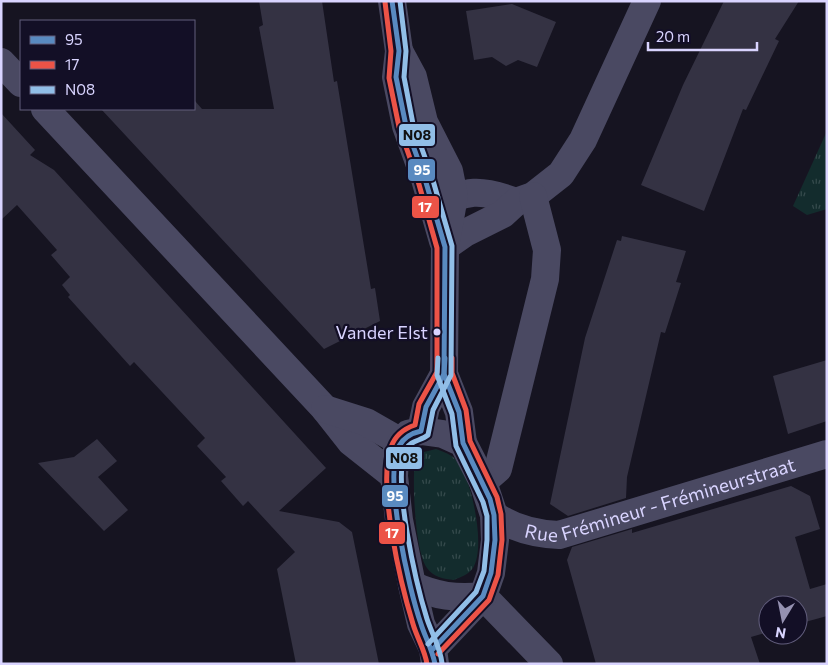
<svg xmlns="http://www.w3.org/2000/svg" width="828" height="665" font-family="Commissioner,sans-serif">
  <defs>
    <pattern id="grass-tufts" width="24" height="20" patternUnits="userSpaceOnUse" patternTransform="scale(1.25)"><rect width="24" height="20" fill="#132c2d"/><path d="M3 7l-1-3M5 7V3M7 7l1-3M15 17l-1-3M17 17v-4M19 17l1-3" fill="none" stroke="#354a4c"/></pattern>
  </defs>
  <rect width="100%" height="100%" fill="#161421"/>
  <g fill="url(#grass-tufts)">
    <polygon points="827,131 827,209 807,215 793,206"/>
    <path d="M 436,449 C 447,453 455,456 461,466 C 472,486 486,547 473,568 C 469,574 461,577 454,580 C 444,579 433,577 427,568 C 415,552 412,482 415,461 L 424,452 Z"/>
  </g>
  <g fill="#343243">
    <polygon points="259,1 322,1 334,82 337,81 371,289 375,288 380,321 324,349 101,109 194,109 195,101 202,109 274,109 259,27 263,25"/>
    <polygon points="724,1 799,1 775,39 779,41 746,110 743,109 704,211 641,185 683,85"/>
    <polygon points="512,4 556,22 537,67 518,60 506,66 492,57 474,60 466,11"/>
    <polygon points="1,113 35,150 30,155 54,170 326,468 279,511 339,522 352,532 379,664 296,664 277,569 295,552 248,501 243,506 221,481 226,477 197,446 205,438 134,362 130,366 68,297 70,295 62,285 70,277 51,255 57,250 17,205 1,220"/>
    <polygon points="622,236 686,251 676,282 681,283 665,333 661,332 627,477 626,498 568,516 550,504 585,338 617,240 621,241"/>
    <polygon points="827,360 827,421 788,434 773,376"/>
    <polygon points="97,439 117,461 98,477 128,510 104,531 38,463 74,457"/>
    <polygon points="791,486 810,496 820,529 795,537 810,589 827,584 827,616 798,624 798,605 768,605 768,632 751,637 760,664 596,664 567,560 572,547 632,529 632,533"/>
  </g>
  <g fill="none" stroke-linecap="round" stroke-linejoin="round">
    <g stroke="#4a4962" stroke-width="28">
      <polyline points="1,62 21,83"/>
      <polyline points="45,109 325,409 351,442 394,476"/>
      <path d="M 434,209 C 465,188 482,189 516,202"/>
      <polyline points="445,247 465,233 503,214 516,202 533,196 561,174 583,140 647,1"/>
      <polyline points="325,409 366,422 401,442"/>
      <polyline points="483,482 498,469 545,279 547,250 533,196"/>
      <path id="s1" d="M 494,515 C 514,529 535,534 559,535 L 827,454"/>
      <polyline points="483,596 549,664"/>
    </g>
    <g stroke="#4a4962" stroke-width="28">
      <polyline points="392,1 399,51 396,77 406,126 425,179 443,241"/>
      <polyline points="399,51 413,77 424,122 449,171 454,196 445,247 444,374 459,412 463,443"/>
      <polyline points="421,431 426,407 444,374"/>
      <path d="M 412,585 C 436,596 456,599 483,596"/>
      <polyline points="433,649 483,596 491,573 495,540 494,515 483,482 463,443 443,434 421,431 408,434 401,442 395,456 394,476 399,520 412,585 421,624 433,649 435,664"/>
    </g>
    <defs>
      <g id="bus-1">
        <path d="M 392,1 L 399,51 L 396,77 L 406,126 L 425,179 L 445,247 L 444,374 L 426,407 L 421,431 C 412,433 404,437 399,446 C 383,476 409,590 421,624 C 425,637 432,649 435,664"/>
        <polyline points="433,649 483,596 491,573 495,540 494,515 490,499 463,443 459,412 444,374 445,358"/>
      </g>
      <g id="bus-2">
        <path d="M 385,2 L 391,51 L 389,78 L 399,127 L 418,181 L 437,248 L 437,372 L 419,404 L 415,425 C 403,429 395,436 391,447 C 377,485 401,585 413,624 C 417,638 425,650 427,664"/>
        <polyline points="438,654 489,600 498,575 502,540 501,514 497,497 470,441 466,410 452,373 452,358"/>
      </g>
      <g id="bus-3">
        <path d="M 400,1 L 406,51 L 404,77 L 413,124 L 432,177 L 452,246 L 451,375 L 433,410 L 428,435 C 421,441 411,440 406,449 C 391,478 417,587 427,619 C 432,634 440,647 442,663"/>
        <polyline points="428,644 476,592 484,571 487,540 487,516 483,502 456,446 452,414 437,375 438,358"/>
      </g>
    </defs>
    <use href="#bus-1" stroke="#130f26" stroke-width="9"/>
    <use href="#bus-2" stroke="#130f26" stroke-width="9"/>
    <use href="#bus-3" stroke="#130f26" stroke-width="9"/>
    <use href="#bus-1" stroke="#598ac0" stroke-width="5"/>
    <use href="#bus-2" stroke="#ec5347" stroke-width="5"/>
    <use href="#bus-3" stroke="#91bee7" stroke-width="5"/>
  </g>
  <circle fill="#d9d4ff" stroke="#130f26" stroke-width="2" cx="437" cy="332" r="4.5"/>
  <g text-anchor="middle" stroke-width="4.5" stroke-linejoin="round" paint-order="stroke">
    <g font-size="18" fill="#d9d4ff" stroke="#130f26" text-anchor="end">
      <text x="428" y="339">Vander Elst</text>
    </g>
    <g font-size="19" fill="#d9d4ff" stroke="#130f26">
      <text dy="7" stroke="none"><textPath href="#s1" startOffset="175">Rue Frémineur - Frémineurstraat</textPath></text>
    </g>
  </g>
  <g stroke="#130f26" stroke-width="2">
    <rect x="398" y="123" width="38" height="24" rx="5" fill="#91bee7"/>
    <rect x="407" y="158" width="29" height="24" rx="5" fill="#598ac0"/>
    <rect x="411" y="195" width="29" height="24" rx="5" fill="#ec5347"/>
    <rect x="385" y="446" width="38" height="24" rx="5" fill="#91bee7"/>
    <rect x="381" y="484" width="28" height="24" rx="5" fill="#598ac0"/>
    <rect x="378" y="521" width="28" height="24" rx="5" fill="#ec5347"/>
  </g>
  <g font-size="14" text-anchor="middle" font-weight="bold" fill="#fff">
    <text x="422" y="175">95</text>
    <text x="425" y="212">17</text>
    <text x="395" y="501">95</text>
    <text x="392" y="538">17</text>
  </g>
  <g font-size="14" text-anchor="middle" font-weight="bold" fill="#111">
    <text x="417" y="140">N08</text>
    <text x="404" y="463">N08</text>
  </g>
  <rect width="828" height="665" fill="none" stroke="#d9d4ff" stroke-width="5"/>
  <rect x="20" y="20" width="175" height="90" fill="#130f26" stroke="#625e7d"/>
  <rect x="30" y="36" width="25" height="8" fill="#598ac0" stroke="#625e7d"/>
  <text x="65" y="45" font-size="15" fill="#d9d4ff">95</text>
  <rect x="30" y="61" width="25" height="8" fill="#ec5347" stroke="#625e7d"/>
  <text x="65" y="70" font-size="15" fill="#d9d4ff">17</text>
  <rect x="30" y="86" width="25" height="8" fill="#91bee7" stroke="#625e7d"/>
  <text x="65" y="95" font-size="15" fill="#d9d4ff">N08</text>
  <g transform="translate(783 620) rotate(190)"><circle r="24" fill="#130f26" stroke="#625e7d"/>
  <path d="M0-4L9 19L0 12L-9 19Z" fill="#9591b1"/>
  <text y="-8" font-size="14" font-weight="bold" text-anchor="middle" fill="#d9d4ff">N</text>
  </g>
  <path d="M648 42v8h109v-8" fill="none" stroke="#d9d4ff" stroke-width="2.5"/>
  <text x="656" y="42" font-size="15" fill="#d9d4ff" stroke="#130f26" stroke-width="4" paint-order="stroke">20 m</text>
</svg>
